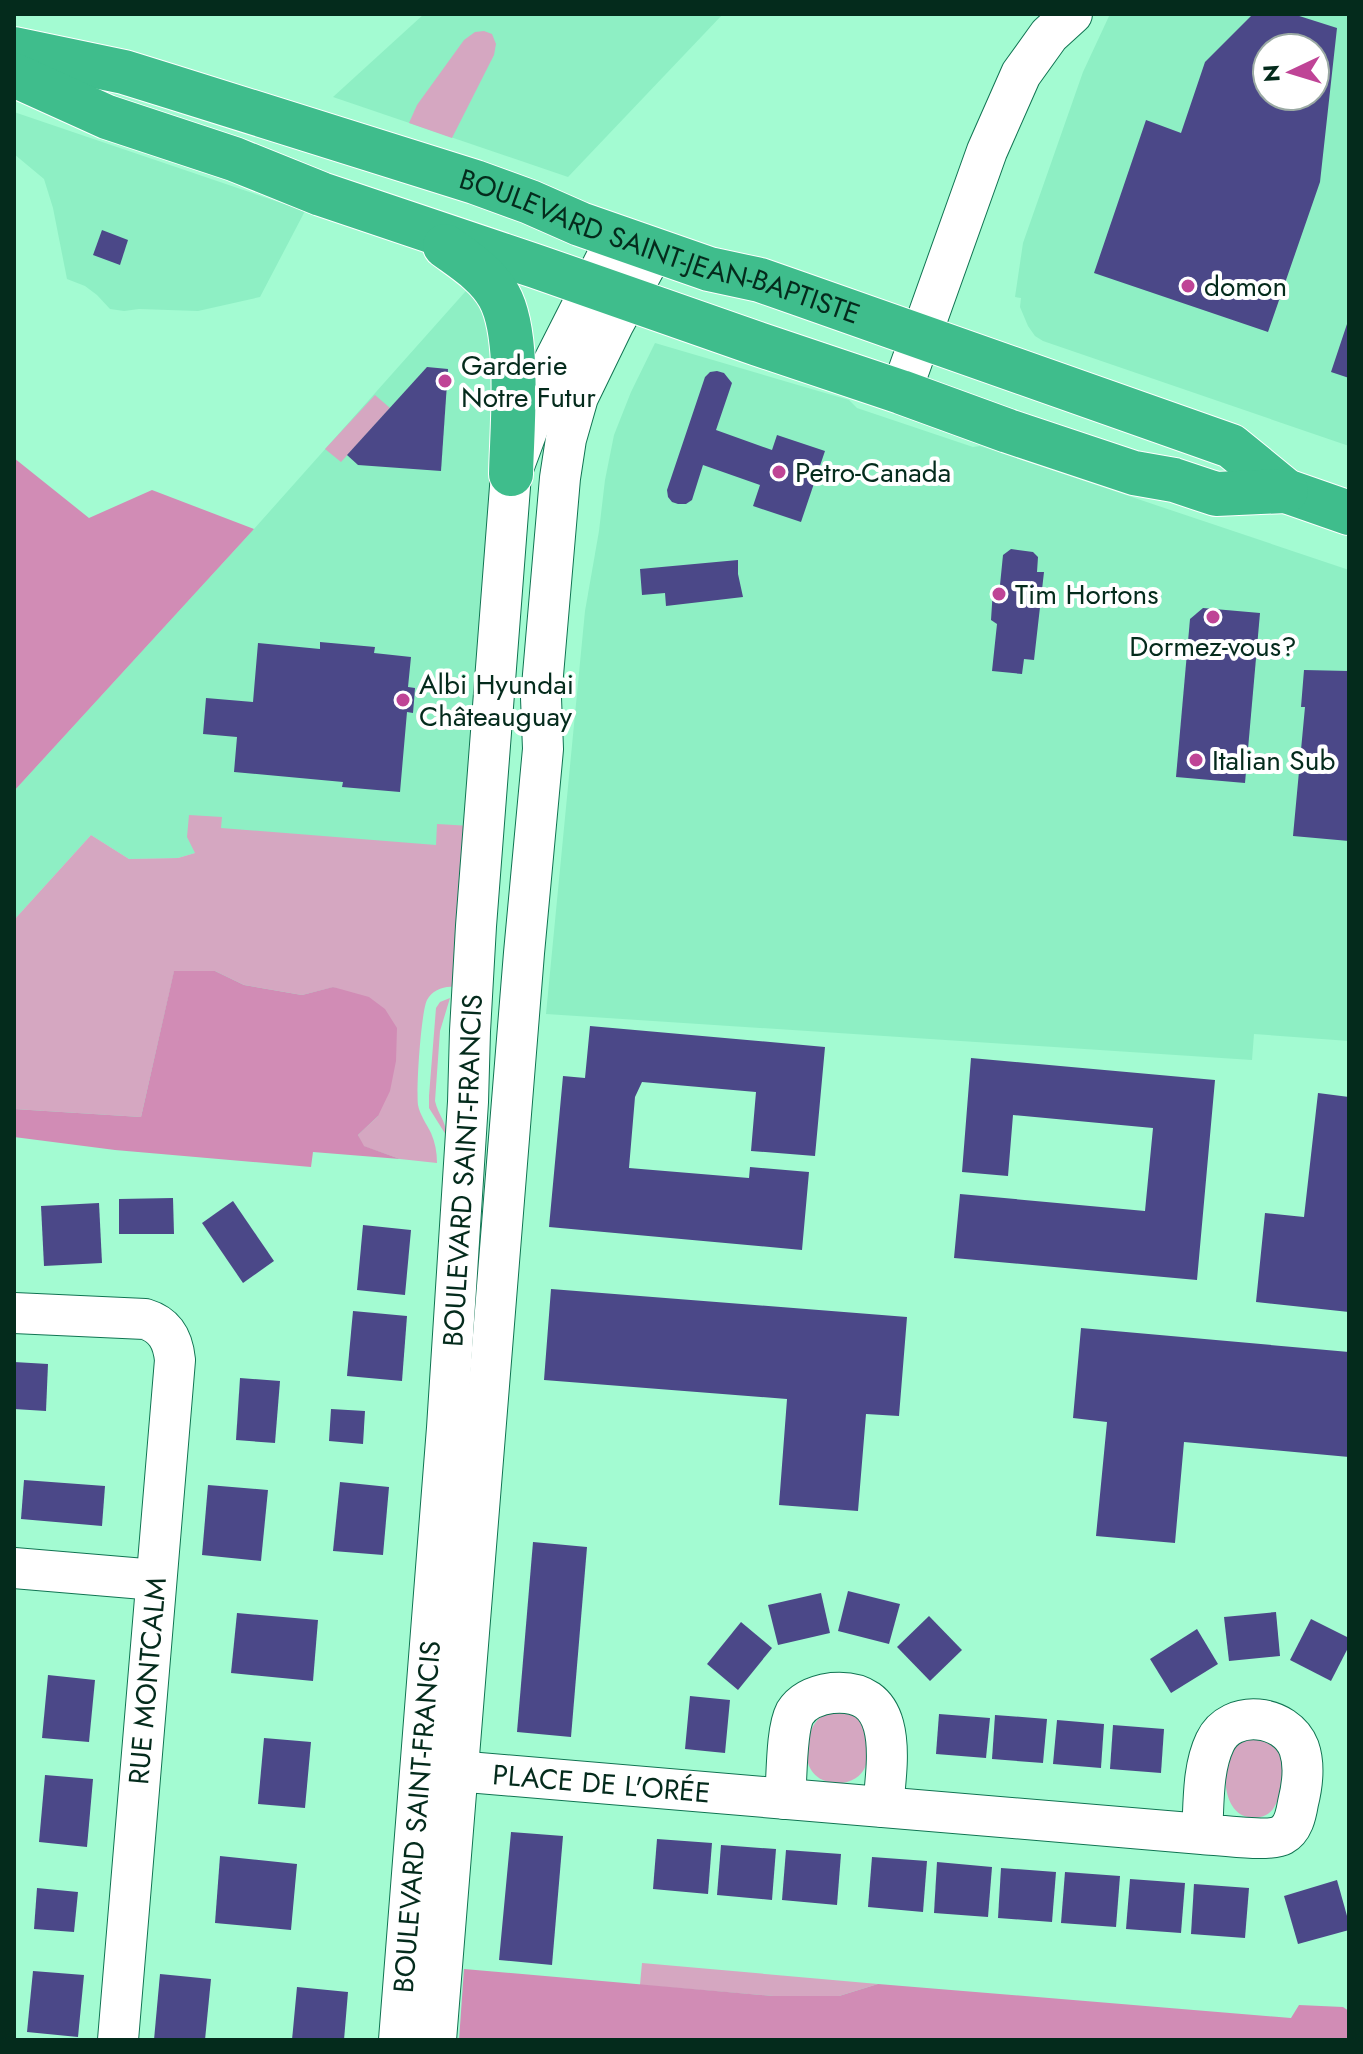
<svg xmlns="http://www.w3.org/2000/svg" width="1363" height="2054" font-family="Jost,sans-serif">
  <rect width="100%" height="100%" fill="#a3fbd2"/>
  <g fill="#8eefc4" fill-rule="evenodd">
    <polygon points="424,14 723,14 568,177 333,97"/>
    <path d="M 1110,14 L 1349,14 L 1349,446 L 1043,341 L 1035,336 L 1028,326 L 1020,307 L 1021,298 L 1015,297 L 1023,243 L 1083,72 ZM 1267,48 L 1315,48 L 1315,96 L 1267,96 Z"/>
    <polygon points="14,112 305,211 260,297 198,311 139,309 124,311 110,309 97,295 85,286 67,279 53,208 44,179 14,154"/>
    <polygon points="473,283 502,345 469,848 195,853 178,858 129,859 91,835 14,920 14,791 254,529"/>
    <polygon points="655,343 849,400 857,408 973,447 980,446 1349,570 1349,1041 1254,1034 1252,1060 546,1014 585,611 599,531 605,480 614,435 631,392"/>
  </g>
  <g fill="#d5a7c1">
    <polygon points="484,31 492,34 496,44 494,55 452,138 409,123 417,105 464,40 475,32"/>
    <polygon points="375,395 390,408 341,462 325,449"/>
    <path d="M 189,815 L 222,817 L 221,828 L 436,845 L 437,824 L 471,826 L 453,987 C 443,986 432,991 427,1000 C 421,1012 416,1089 418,1105 C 420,1115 426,1123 431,1133 C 435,1142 437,1152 437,1163 L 400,1159 L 363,1146 L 358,1135 L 378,1116 L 334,987 L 302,995 L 244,985 L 215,971 L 174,972 L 141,1117 L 14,1109 L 14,920 L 91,835 L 129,859 L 178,858 L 195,853 L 187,837 Z"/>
    <path d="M 450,998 L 440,1031 L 435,1101 C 438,1115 446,1120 446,1135 L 429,1108 L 429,1096 L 436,1008 L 440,1002 Z"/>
    <path d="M 837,1710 C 858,1717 866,1717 867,1741 C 867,1751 869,1762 863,1771 C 850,1790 815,1787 808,1763 C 805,1752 808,1731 816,1722 C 821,1715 829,1713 837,1710 Z"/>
    <path d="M 1261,1737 C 1269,1743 1280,1748 1283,1758 C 1286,1766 1283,1775 1282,1783 C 1278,1802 1274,1821 1248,1817 C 1220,1812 1220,1758 1237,1744 C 1244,1738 1253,1738 1261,1737 Z"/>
    <polygon points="642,1963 878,1984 839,1996 774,1996 640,1985"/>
  </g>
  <g fill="#d18cb5">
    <polygon points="14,458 89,518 152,490 254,529 14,791"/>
    <polygon points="174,971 215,971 244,985 302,995 333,987 369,997 385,1009 397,1028 396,1061 390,1091 378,1116 358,1135 364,1146 400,1159 313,1152 311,1167 115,1150 14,1137 14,1109 141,1117"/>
    <polygon points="464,1969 774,1996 839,1996 878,1984 1291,2018 1299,2005 1343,2007 1349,2011 1349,2040 459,2040"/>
  </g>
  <g fill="#4b4888" fill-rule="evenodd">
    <path d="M 1253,14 L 1293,14 L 1337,28 L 1320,182 L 1268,332 L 1094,273 L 1146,120 L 1181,133 L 1205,62 ZM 1267,48 L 1315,48 L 1315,96 L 1267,96 Z"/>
    <polygon points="102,230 128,240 120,265 93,255"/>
    <polygon points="1348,321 1349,321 1349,378 1331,372"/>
    <polygon points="427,367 448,369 441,471 358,465 347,455"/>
    <polygon points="717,371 724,373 732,383 716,430 772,450 777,435 825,451 801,522 753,506 760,485 703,465 692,500 686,504 678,504 672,502 668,497 667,490 705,377 710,372"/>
    <polygon points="1011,549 1033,552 1038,557 1037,572 1044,572 1034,660 1024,659 1022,674 992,671 997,624 991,620 993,589 1000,585 1003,555"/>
    <polygon points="738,560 738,574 743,597 666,606 665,593 642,595 640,569"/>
    <polygon points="1203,608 1260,613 1245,783 1176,777 1190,619"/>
    <polygon points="320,642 375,647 374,653 411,657 408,687 415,688 414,701 413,713 407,712 400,792 342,787 343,782 234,772 237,737 203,734 206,698 253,702 258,643 320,649"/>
    <polygon points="1304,670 1349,671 1349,841 1293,836 1305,707 1301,707"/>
    <polygon points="590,1026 825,1047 815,1156 751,1151 756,1092 642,1082 635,1097 629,1168 749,1178 750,1167 809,1172 802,1250 549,1227 563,1076 585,1078"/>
    <polygon points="971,1058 1215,1080 1197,1280 954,1258 960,1194 1145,1211 1153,1128 1013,1115 1008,1176 962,1172"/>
    <polygon points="1318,1093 1349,1097 1349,1312 1256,1302 1265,1213 1304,1217"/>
    <polygon points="173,1198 174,1234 119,1234 119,1199"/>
    <polygon points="233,1201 274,1261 243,1283 202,1223"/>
    <polygon points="99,1203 102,1263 44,1266 41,1206"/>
    <polygon points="363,1225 411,1230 405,1295 357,1290"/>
    <polygon points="551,1289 907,1317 899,1416 866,1414 858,1511 779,1505 787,1399 544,1380"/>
    <polygon points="353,1311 407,1316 402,1381 347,1376"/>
    <polygon points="1081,1328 1349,1352 1349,1457 1184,1442 1175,1543 1096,1536 1107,1422 1073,1418"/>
    <polygon points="14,1362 48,1364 46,1411 14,1409"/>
    <polygon points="240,1378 280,1381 275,1443 236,1440"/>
    <polygon points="331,1409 365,1411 363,1444 329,1441"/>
    <polygon points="24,1480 105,1486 102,1526 21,1519"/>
    <polygon points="340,1482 389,1487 383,1555 333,1551"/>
    <polygon points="208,1485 268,1490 261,1561 202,1555"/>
    <polygon points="533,1542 587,1547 571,1737 517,1732"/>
    <polygon points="848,1591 900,1604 889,1644 838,1631"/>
    <polygon points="821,1593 830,1633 778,1645 768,1605"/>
    <polygon points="1276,1612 1280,1656 1229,1661 1224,1617"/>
    <polygon points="237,1613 318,1620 313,1681 231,1673"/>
    <polygon points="929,1616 962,1650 930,1681 897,1647"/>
    <polygon points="1311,1619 1349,1638 1349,1646 1331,1681 1290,1660"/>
    <polygon points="741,1622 772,1648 738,1690 707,1664"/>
    <polygon points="1197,1629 1218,1664 1171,1693 1150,1659"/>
    <polygon points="48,1675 95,1680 89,1742 42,1738"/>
    <polygon points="690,1696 730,1700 725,1753 685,1749"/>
    <polygon points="939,1714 990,1718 986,1758 936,1754"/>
    <polygon points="995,1715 1047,1719 1043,1763 992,1759"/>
    <polygon points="1057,1720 1104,1724 1101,1768 1053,1764"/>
    <polygon points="1113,1725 1164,1729 1161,1773 1110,1769"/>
    <polygon points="264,1738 311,1742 305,1808 258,1804"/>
    <polygon points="45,1775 93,1779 87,1847 39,1842"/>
    <polygon points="511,1832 563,1836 552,1965 499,1960"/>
    <polygon points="657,1839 712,1843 708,1894 653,1889"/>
    <polygon points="721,1845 776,1849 772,1900 717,1895"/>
    <polygon points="786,1850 841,1854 837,1905 782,1900"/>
    <polygon points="220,1856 297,1864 291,1930 215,1923"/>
    <polygon points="872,1857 927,1861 923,1912 868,1907"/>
    <polygon points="937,1862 992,1867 988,1917 934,1913"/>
    <polygon points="1001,1868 1056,1872 1052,1922 998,1918"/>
    <polygon points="1065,1872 1120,1876 1116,1927 1061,1923"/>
    <polygon points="1130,1879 1185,1883 1181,1933 1126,1929"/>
    <polygon points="1337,1880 1349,1923 1349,1930 1298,1944 1284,1896"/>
    <polygon points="1194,1884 1249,1888 1245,1938 1191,1934"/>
    <polygon points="37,1888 78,1892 74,1932 34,1929"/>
    <polygon points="33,1971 84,1975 78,2037 27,2032"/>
    <polygon points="160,1974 211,1979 205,2040 154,2040"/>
    <polygon points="297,1987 348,1992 344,2040 292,2040"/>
  </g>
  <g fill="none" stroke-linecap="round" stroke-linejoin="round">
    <defs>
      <g id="minor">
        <polyline points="901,392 987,151 1021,74 1049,35 1072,14"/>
        <path d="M 14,1313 L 145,1319 C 165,1325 173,1340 175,1360 L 118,2040"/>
        <polyline points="14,1568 156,1580"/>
        <path id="s1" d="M 432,1769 L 1202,1834 C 1218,1835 1270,1842 1282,1835 C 1293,1829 1296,1815 1298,1803 C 1302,1787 1305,1765 1299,1748 C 1286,1714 1231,1708 1215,1742 C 1202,1769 1204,1805 1202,1834"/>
        <path d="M 785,1799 C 787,1778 786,1730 795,1713 C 803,1700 818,1695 832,1693 C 901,1687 887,1763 883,1807"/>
        <path id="s2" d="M 399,2040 L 447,1428 L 468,1102 L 470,1031 L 476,926 L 511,474 L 550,369 L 617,237"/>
        <polyline points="436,2040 524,953 543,749 541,698 560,478 566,439 578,397 613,325 654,250"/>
      </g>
      <g id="highway">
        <path id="s3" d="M 14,49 L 124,72 L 169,86 L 475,182 L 530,202 L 580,224 L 709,269 L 760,280 L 800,294 L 1231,446 L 1286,491 L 1349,513"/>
        <polyline points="14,75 107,117 234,159 321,194 535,266 758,344 901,392 1008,431 1134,473 1174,480 1216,494 1286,491"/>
        <path d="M 445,246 C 464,260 487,274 499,296 C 521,335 512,427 511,474"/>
      </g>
    </defs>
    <use href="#minor" stroke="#107452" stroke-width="42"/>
    <use href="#highway" stroke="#fff" stroke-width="46"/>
    <use href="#minor" stroke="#fff" stroke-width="40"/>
    <use href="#highway" stroke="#3fbd8c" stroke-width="44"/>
  </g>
  <g fill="#bf4496" stroke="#fff" stroke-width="3">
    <circle cx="1188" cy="286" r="8"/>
    <circle cx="445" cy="381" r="8"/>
    <circle cx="779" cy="472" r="8"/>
    <circle cx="999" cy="594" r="8"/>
    <circle cx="1213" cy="617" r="8"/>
    <circle cx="403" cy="700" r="8"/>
    <circle cx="1196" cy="760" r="8"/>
  </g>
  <g text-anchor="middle" stroke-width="8" stroke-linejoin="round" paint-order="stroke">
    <g font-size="28" fill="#042b1c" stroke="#fff">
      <text dy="10" stroke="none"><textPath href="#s3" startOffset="676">BOULEVARD SAINT-JEAN-BAPTISTE</textPath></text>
      <text dy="10" stroke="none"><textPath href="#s2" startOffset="872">BOULEVARD SAINT-FRANCIS</textPath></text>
      <text transform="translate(147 1681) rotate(-85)" y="10">RUE MONTCALM</text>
      <text dy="10" stroke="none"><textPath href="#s1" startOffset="170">PLACE DE L'ORÉE</textPath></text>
      <text dy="10" stroke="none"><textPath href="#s2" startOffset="224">BOULEVARD SAINT-FRANCIS</textPath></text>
    </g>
    <g font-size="28" fill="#042b1c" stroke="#fff" text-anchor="start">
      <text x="1204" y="296">domon</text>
      <text x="461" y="375">Garderie<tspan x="461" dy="32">Notre Futur</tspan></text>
      <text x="795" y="482">Petro-Canada</text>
      <text x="1015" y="604">Tim Hortons</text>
      <text x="1213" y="656" text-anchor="middle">Dormez-vous?</text>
      <text x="419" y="694">Albi Hyundai<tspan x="419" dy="32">Châteauguay</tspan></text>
      <text x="1212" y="770">Italian Sub</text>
    </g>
  </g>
  <rect width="1363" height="2054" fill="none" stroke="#042b1c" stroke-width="32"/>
  <g transform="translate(1291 72) rotate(266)"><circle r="38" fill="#ffffff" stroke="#9baaa4" stroke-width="2"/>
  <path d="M0-6L14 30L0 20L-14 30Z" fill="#bf4496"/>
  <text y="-12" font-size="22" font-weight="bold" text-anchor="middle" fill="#042b1c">N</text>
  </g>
</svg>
